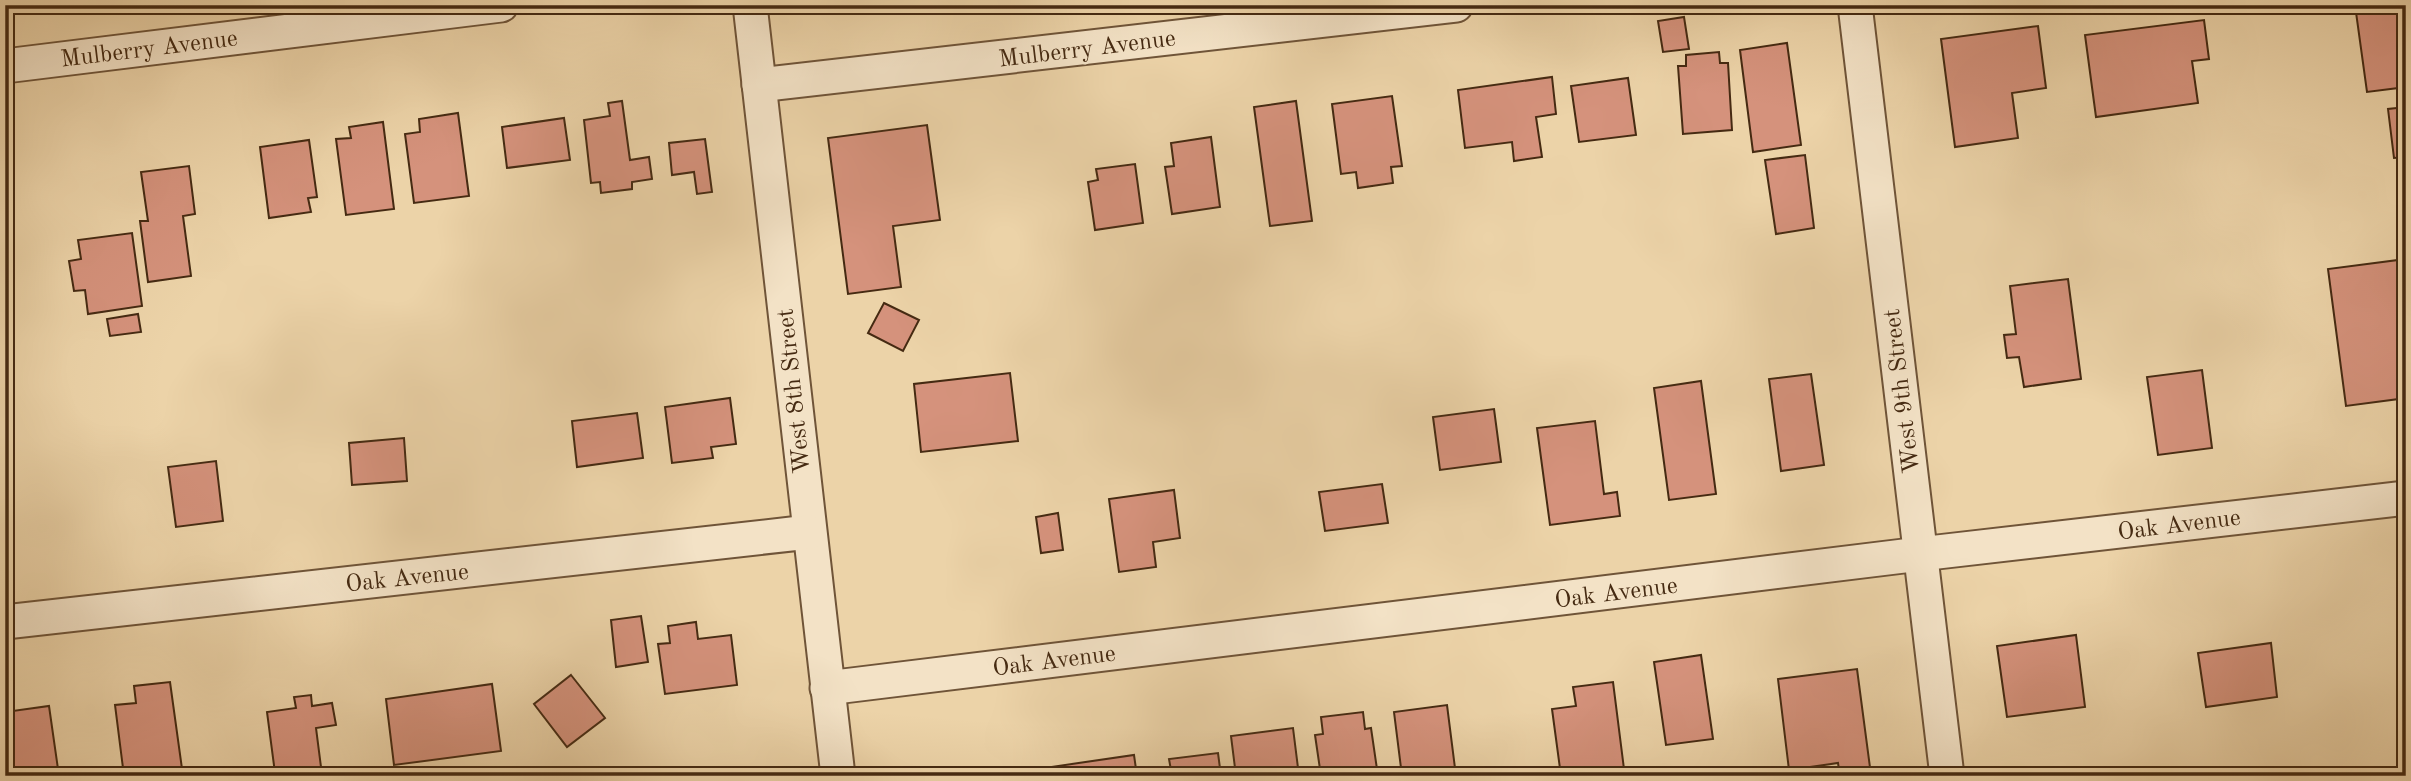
<svg xmlns="http://www.w3.org/2000/svg" width="2411" height="781" font-family="'Old Standard TT',serif">
  <rect width="100%" height="100%" fill="#ecd3a8"/>
  <filter id="stains"><feTurbulence type="fractalNoise" baseFrequency=".00286" numOctaves="4"/><feColorMatrix values="0 0 0 0 .2 0 0 0 0 .09 0 0 0 0 .02 0 0 0 .5 -.17"/></filter>
  <radialGradient id="worn" r=".72"><stop offset=".6" stop-color="#630" stop-opacity="0"/><stop offset="1" stop-color="#630" stop-opacity=".3"/></radialGradient>
  <g fill="#d5927c" stroke="#452a12" stroke-width="2">
    <polygon points="2355,5 2401,5 2406,42 2406,87 2367,92"/>
    <polygon points="1684,17 1689,49 1663,52 1658,21"/>
    <polygon points="2204,20 2209,59 2192,61 2198,103 2096,117 2085,35"/>
    <polygon points="2038,26 2046,88 2012,93 2018,138 1955,147 1941,39"/>
    <polygon points="1787,43 1801,145 1753,152 1740,50"/>
    <polygon points="1719,52 1720,63 1728,63 1732,130 1683,134 1678,66 1686,66 1686,55"/>
    <polygon points="1552,77 1556,114 1536,117 1542,157 1514,161 1512,142 1465,148 1458,90"/>
    <polygon points="1628,78 1636,135 1579,142 1571,86"/>
    <polygon points="1392,96 1402,166 1391,167 1393,183 1358,188 1356,172 1341,174 1332,104"/>
    <polygon points="622,101 630,160 649,157 652,179 632,182 632,189 601,193 600,182 591,183 584,120 610,116 608,103"/>
    <polygon points="1296,101 1312,221 1270,226 1254,107"/>
    <polygon points="2406,107 2406,157 2394,158 2388,109"/>
    <polygon points="458,113 469,196 414,203 405,134 420,132 419,119"/>
    <polygon points="564,118 570,160 507,168 502,127"/>
    <polygon points="383,122 394,209 346,215 336,139 351,138 349,127"/>
    <polygon points="927,125 940,220 893,226 901,287 848,294 828,138"/>
    <polygon points="1211,137 1220,207 1172,214 1165,167 1174,166 1171,143"/>
    <polygon points="705,139 712,192 697,194 694,172 672,175 669,143"/>
    <polygon points="309,140 317,197 308,198 311,212 269,218 260,147"/>
    <polygon points="1805,155 1814,228 1776,234 1765,160"/>
    <polygon points="1135,164 1143,223 1095,230 1088,182 1098,180 1096,169"/>
    <polygon points="189,166 195,214 183,216 191,276 148,282 140,221 148,221 141,172"/>
    <polygon points="132,233 142,306 88,314 85,290 74,291 69,261 81,259 78,240"/>
    <polygon points="2406,259 2406,398 2346,406 2328,269"/>
    <polygon points="2068,279 2081,379 2024,387 2019,357 2007,358 2004,335 2016,334 2010,286"/>
    <polygon points="884,303 919,320 903,351 868,333"/>
    <polygon points="138,314 141,332 110,336 107,319"/>
    <polygon points="2202,370 2212,448 2158,455 2147,377"/>
    <polygon points="1010,373 1018,441 921,452 914,384"/>
    <polygon points="1811,374 1824,465 1781,471 1769,379"/>
    <polygon points="1701,381 1716,494 1669,500 1654,388"/>
    <polygon points="730,398 736,444 711,447 713,458 672,463 665,407"/>
    <polygon points="1494,409 1501,462 1440,470 1433,417"/>
    <polygon points="637,413 643,458 577,467 572,421"/>
    <polygon points="1595,421 1604,494 1617,492 1620,516 1550,525 1537,428"/>
    <polygon points="404,438 407,481 352,485 349,443"/>
    <polygon points="216,461 223,521 176,527 168,467"/>
    <polygon points="1382,484 1388,523 1325,531 1319,492"/>
    <polygon points="1174,490 1180,538 1153,542 1156,567 1119,572 1109,499"/>
    <polygon points="1058,513 1063,550 1041,553 1036,517"/>
    <polygon points="641,616 648,662 616,667 611,620"/>
    <polygon points="696,622 698,639 731,635 737,685 665,694 658,644 670,643 668,626"/>
    <polygon points="2076,635 2085,707 2007,717 1997,646"/>
    <polygon points="2271,643 2277,697 2206,707 2198,653"/>
    <polygon points="1701,655 1713,739 1666,745 1654,662"/>
    <polygon points="1857,669 1871,775 1840,776 1838,763 1789,770 1778,679"/>
    <polygon points="571,675 605,718 567,747 534,704"/>
    <polygon points="170,682 183,776 124,776 115,705 136,703 134,686"/>
    <polygon points="1613,682 1624,769 1561,776 1552,709 1576,706 1573,687"/>
    <polygon points="492,684 501,751 394,765 386,699"/>
    <polygon points="311,695 312,706 332,703 336,725 316,728 321,767 275,773 267,712 296,708 294,697"/>
    <polygon points="1447,705 1456,776 1402,776 1394,712"/>
    <polygon points="49,706 59,776 14,776 12,762 5,763 5,712"/>
    <polygon points="1363,712 1365,729 1371,728 1378,776 1321,776 1315,735 1323,734 1321,717"/>
    <polygon points="1293,728 1299,776 1236,776 1231,736"/>
    <polygon points="1218,753 1221,776 1172,776 1169,759"/>
    <polygon points="1134,755 1137,776 1053,776 1051,767"/>
    <polygon points="728,768 729,776 675,776 696,773"/>
  </g>
  <g fill="none" stroke-linecap="round" stroke-linejoin="round">
    <defs>
      <g id="minor">
        <polyline points="750,5 838,776"/>
        <polyline points="1855,5 1947,776"/>
        <polyline points="5,66 501,5"/>
        <polyline points="759,85 1456,5"/>
        <polyline points="5,622 809,532"/>
        <polyline points="827,688 1920,554 2406,498"/>
      </g>
    </defs>
    <use href="#minor" stroke="#6f5438" stroke-width="37"/>
    <use href="#minor" stroke="#f3e2c6" stroke-width="33"/>
  </g>
  <g text-anchor="middle" stroke-width="5" stroke-linejoin="round" paint-order="stroke">
    <g font-size="24" fill="#452a12" stroke="#f3e2c6">
      <text transform="translate(149 48) rotate(-7)" y="8">Mulberry Avenue</text>
      <text transform="translate(1087 48) rotate(-7)" y="8">Mulberry Avenue</text>
      <text transform="translate(793 391) rotate(-96)" y="8">West 8th Street</text>
      <text transform="translate(1901 391) rotate(-97)" y="8">West 9th Street</text>
      <text transform="translate(2179 524) rotate(-7)" y="8">Oak Avenue</text>
      <text transform="translate(407 577) rotate(-6)" y="8">Oak Avenue</text>
      <text transform="translate(1616 592) rotate(-7)" y="8">Oak Avenue</text>
      <text transform="translate(1054 660) rotate(-7)" y="8">Oak Avenue</text>
    </g>
  </g>
  <rect width="2411" height="781" fill="none" stroke="#ecd3a8" stroke-width="28"/>
  <rect x="7" y="7" width="2397" height="767" fill="none" stroke="#452a12" stroke-width="3.5"/>
  <rect x="14" y="14" width="2383" height="753" fill="none" stroke="#452a12" stroke-width="2"/>
  <rect width="100%" height="100%" filter="url(#stains)"/>
  <rect width="100%" height="100%" fill="url(#worn)"/>
</svg>
